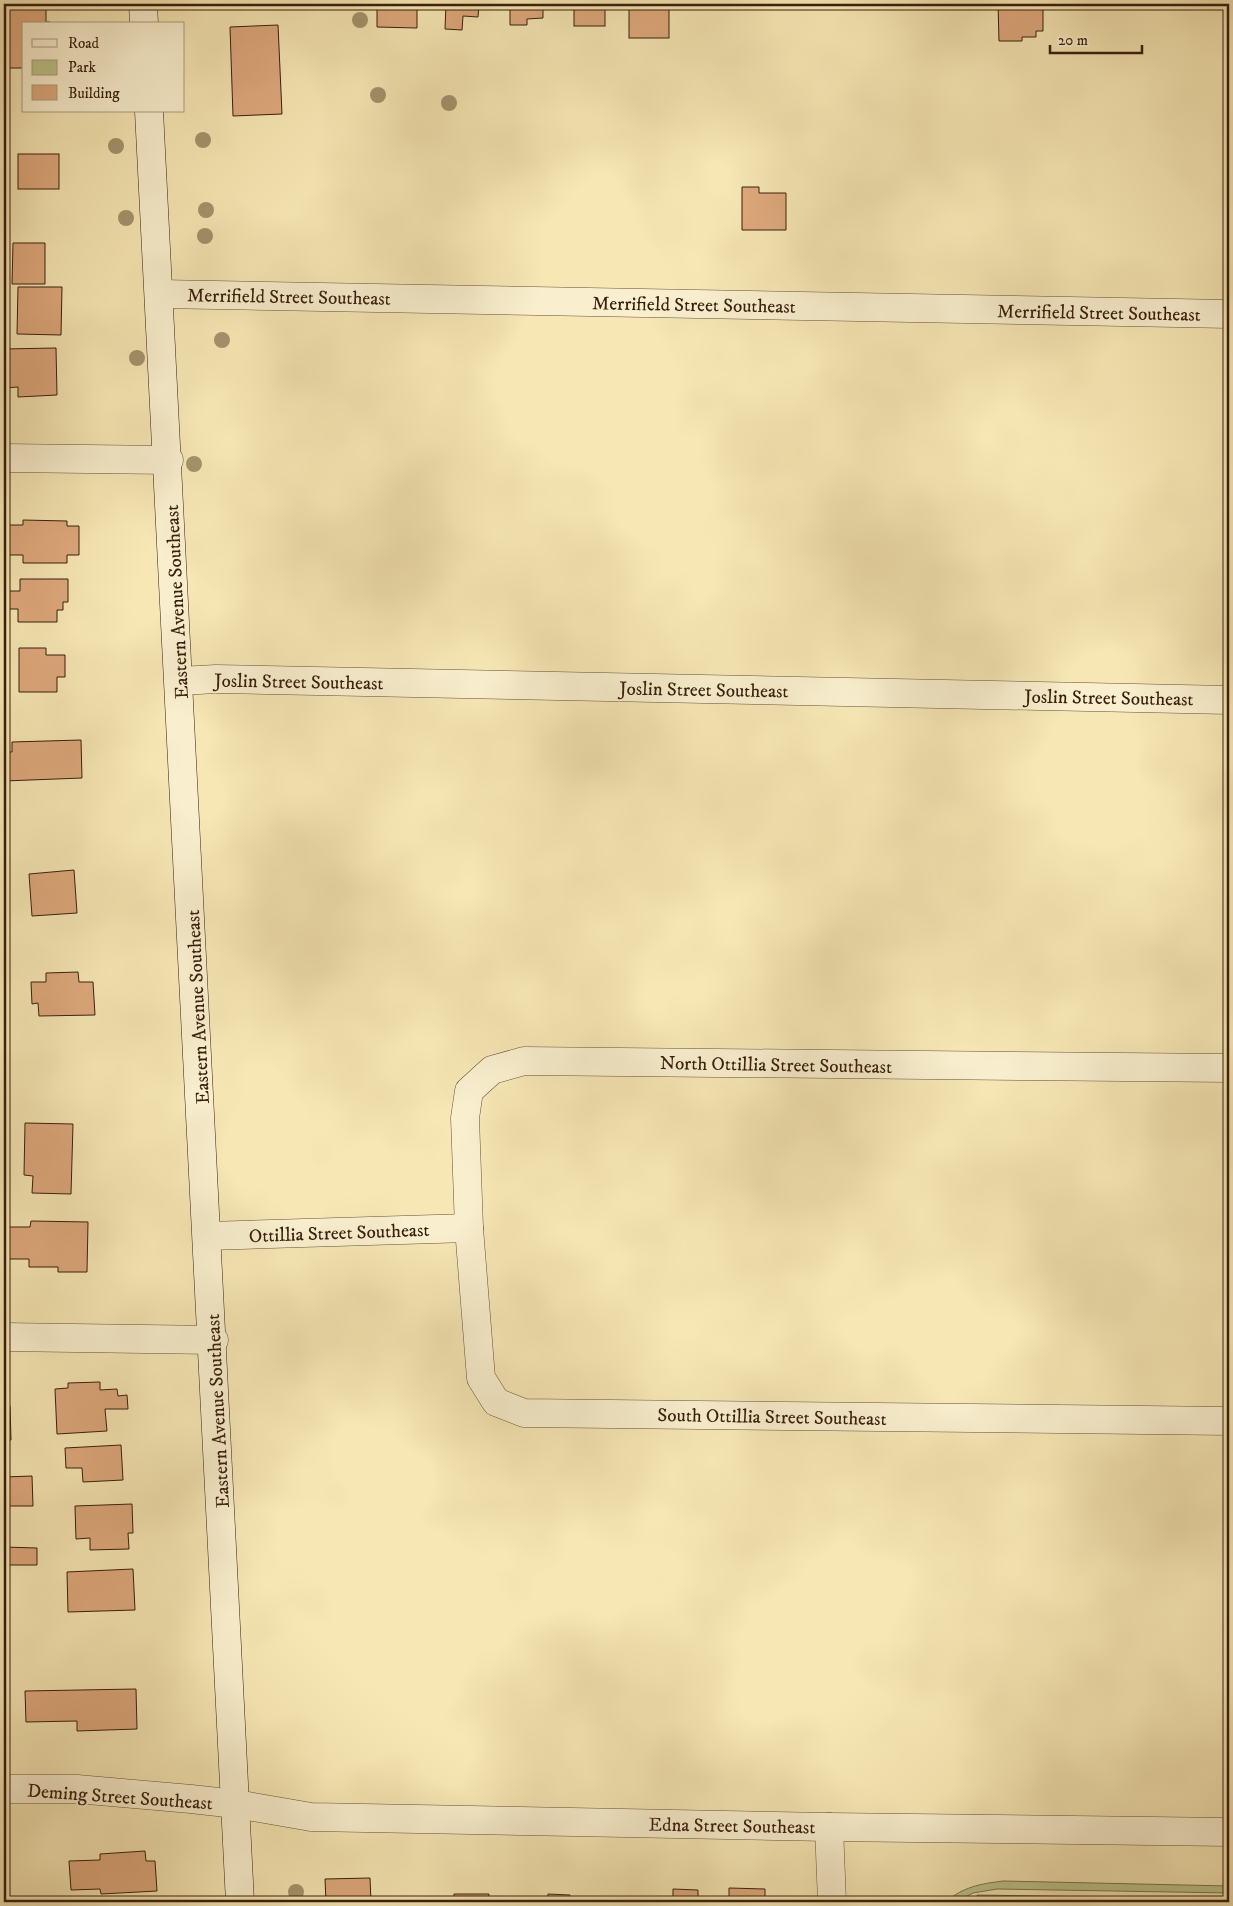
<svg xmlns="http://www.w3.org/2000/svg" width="1233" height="1906" font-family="'IM FELL DW Pica',serif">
  <rect width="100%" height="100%" fill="#f6e7b4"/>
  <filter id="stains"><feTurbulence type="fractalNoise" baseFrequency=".004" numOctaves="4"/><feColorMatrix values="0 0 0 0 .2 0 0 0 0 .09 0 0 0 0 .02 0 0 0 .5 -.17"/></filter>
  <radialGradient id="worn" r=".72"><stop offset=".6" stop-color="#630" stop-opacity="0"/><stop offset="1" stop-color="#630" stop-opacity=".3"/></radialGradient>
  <g fill="#bdc58c" stroke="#7a724c">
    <path d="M 1003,1881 L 1229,1886 L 1229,1893 L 997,1889 L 973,1893 L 956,1902 L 945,1902 C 964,1887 979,1884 1003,1881 Z"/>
    <polygon points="977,1895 1229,1899 1229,1902 977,1902"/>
  </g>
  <g fill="#dea97d" stroke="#381f0d">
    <polygon points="4,4 46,4 46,22 50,22 50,24 24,24 24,68 4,68"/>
    <polygon points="377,4 417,4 417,28 377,27"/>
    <polygon points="446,4 479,4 478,17 463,16 462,30 445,29"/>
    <polygon points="510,4 543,4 543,18 527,19 527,25 510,25"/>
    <rect x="574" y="4" width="31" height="22"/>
    <rect x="629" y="4" width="40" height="34"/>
    <polygon points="998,4 1043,4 1043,31 1036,31 1036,37 1022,37 1022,41 999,41"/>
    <polygon points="278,25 282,114 233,116 230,27"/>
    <rect x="18" y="154" width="41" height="35"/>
    <polygon points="742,187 759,187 759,193 786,193 786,230 742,230"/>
    <polygon points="13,243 45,243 45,284 12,284"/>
    <polygon points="18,287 62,287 61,335 17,334"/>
    <polygon points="56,348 57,395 18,397 18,387 4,388 4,349"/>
    <polygon points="23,520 67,521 67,526 79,526 79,555 67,555 67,563 23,563 23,555 7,555 7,525 23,525"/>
    <polygon points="20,579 68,579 68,602 63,602 63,610 57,610 57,622 18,622 18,609 7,609 7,591 20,591"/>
    <polygon points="19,648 46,648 46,655 65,655 65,677 57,677 57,692 19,692"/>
    <polygon points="81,740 82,778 4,781 4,752 12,752 12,742"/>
    <polygon points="74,870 77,913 32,916 29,874"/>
    <polygon points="78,972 79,982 93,982 95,1015 39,1016 38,1003 32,1004 31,982 46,982 46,973"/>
    <polygon points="25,1123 73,1124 71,1194 32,1193 33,1176 24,1175"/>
    <polygon points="31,1221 88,1222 87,1272 58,1272 58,1267 29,1267 29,1259 4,1259 4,1227 30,1227"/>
    <polygon points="100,1382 100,1390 117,1389 118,1396 127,1395 128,1409 105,1409 107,1431 57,1434 55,1389 68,1388 68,1383"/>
    <polygon points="10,1406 11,1440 4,1440 4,1407"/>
    <polygon points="121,1445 123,1480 83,1482 82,1468 66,1468 65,1448"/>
    <polygon points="32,1476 33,1506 4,1506 4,1477"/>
    <polygon points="132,1504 133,1533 128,1533 129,1549 90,1550 90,1538 76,1539 75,1506"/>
    <polygon points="4,1547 37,1548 37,1565 4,1565"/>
    <polygon points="133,1569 135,1610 68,1612 67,1572"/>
    <polygon points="136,1689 137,1729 77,1731 77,1721 26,1722 25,1691"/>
    <polygon points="145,1851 146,1861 155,1861 157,1891 101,1894 100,1889 71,1890 69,1861 100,1860 100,1854"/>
    <polygon points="370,1878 371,1902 326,1902 325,1879"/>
    <polygon points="729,1888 765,1889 765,1902 729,1902"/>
    <polygon points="673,1889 698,1890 698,1902 651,1902 651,1898 673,1898"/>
    <polygon points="454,1894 489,1894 488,1902 454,1902"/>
    <polygon points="548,1894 570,1895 569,1902 547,1902"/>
    <polygon points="607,1897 628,1897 628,1902 597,1902 607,1902"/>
  </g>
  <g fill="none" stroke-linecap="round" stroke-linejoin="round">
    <defs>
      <g id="minor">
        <polyline points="160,294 1229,314"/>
        <polyline points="4,458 169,460"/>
        <polyline points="180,681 216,679 1229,700"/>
        <polyline points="1229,1068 524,1061 492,1070 469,1091 465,1118 469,1228 481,1378 496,1402 524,1413 1229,1421"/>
        <polyline points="209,1236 469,1228"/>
        <polyline points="4,1337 214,1340"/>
        <polyline points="4,1789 77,1789 191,1799 236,1804 311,1817 829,1827 1229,1832"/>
        <polyline points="829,1827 832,1902"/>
      </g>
      <g id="secondary">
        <polyline points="143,4 144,24"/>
        <path d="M 149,111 C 184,708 214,1305 240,1902"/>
      </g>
    </defs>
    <use href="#minor" stroke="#685137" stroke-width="29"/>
    <use href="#secondary" stroke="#381f0d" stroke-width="29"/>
    <use href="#minor" stroke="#f9efce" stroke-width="28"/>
    <use href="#secondary" stroke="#f9efce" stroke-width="28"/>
  </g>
  <g fill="#a4946d">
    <circle cx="360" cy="20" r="8"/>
    <circle cx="378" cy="95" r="8"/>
    <circle cx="449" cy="103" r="8"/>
    <circle cx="203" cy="140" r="8"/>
    <circle cx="116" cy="146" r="8"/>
    <circle cx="206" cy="210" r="8"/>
    <circle cx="126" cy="218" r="8"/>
    <circle cx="205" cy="236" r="8"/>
    <circle cx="222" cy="340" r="8"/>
    <circle cx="137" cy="358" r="8"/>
    <circle cx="194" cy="464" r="8"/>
    <circle cx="296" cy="1892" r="8"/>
  </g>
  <g text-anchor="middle" stroke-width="4" stroke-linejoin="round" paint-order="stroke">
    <g font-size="19" fill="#381f0d" stroke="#f9efce">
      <text transform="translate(289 296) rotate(1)" y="7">Merrifield Street Southeast</text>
      <text transform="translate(694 304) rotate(1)" y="7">Merrifield Street Southeast</text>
      <text transform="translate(1099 312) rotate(1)" y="7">Merrifield Street Southeast</text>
      <text transform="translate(176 602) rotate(-93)" y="7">Eastern Avenue Southeast</text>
      <text transform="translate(299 681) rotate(1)" y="7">Joslin Street Southeast</text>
      <text transform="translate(704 689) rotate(1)" y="7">Joslin Street Southeast</text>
      <text transform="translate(1109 697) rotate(1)" y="7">Joslin Street Southeast</text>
      <text transform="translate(197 1007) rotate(-93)" y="7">Eastern Avenue Southeast</text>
      <text transform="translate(776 1064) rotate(1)" y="7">North Ottillia Street Southeast</text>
      <text transform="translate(339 1232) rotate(-2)" y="7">Ottillia Street Southeast</text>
      <text transform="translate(217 1411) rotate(-93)" y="7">Eastern Avenue Southeast</text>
      <text transform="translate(772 1416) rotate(1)" y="7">South Ottillia Street Southeast</text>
      <text transform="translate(120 1796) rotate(4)" y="7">Deming Street Southeast</text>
      <text transform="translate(732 1825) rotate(1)" y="7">Edna Street Southeast</text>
    </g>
  </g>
  <rect width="1233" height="1906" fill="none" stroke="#f6e7b4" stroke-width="20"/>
  <rect x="5" y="5" width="1223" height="1896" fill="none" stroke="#381f0d" stroke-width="2.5"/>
  <rect x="10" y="10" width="1213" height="1886" fill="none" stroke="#381f0d"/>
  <rect x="22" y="22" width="162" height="90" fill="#f9efce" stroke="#ac9c81"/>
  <rect x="32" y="39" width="25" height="8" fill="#f9efce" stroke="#ac9c81"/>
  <text x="68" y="48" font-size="15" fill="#381f0d">Road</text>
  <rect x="32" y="60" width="25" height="15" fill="#bdc58c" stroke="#ac9c81"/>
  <text x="68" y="72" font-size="15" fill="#381f0d">Park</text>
  <rect x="32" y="85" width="25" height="15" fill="#dea97d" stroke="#ac9c81"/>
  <text x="68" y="98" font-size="15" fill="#381f0d">Building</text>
  <path d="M1050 45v8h92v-8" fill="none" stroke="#381f0d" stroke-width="2.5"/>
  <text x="1058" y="45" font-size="15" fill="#381f0d" stroke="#f9efce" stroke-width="4" paint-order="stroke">20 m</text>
  <rect width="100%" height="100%" filter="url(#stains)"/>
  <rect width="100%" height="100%" fill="url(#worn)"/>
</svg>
